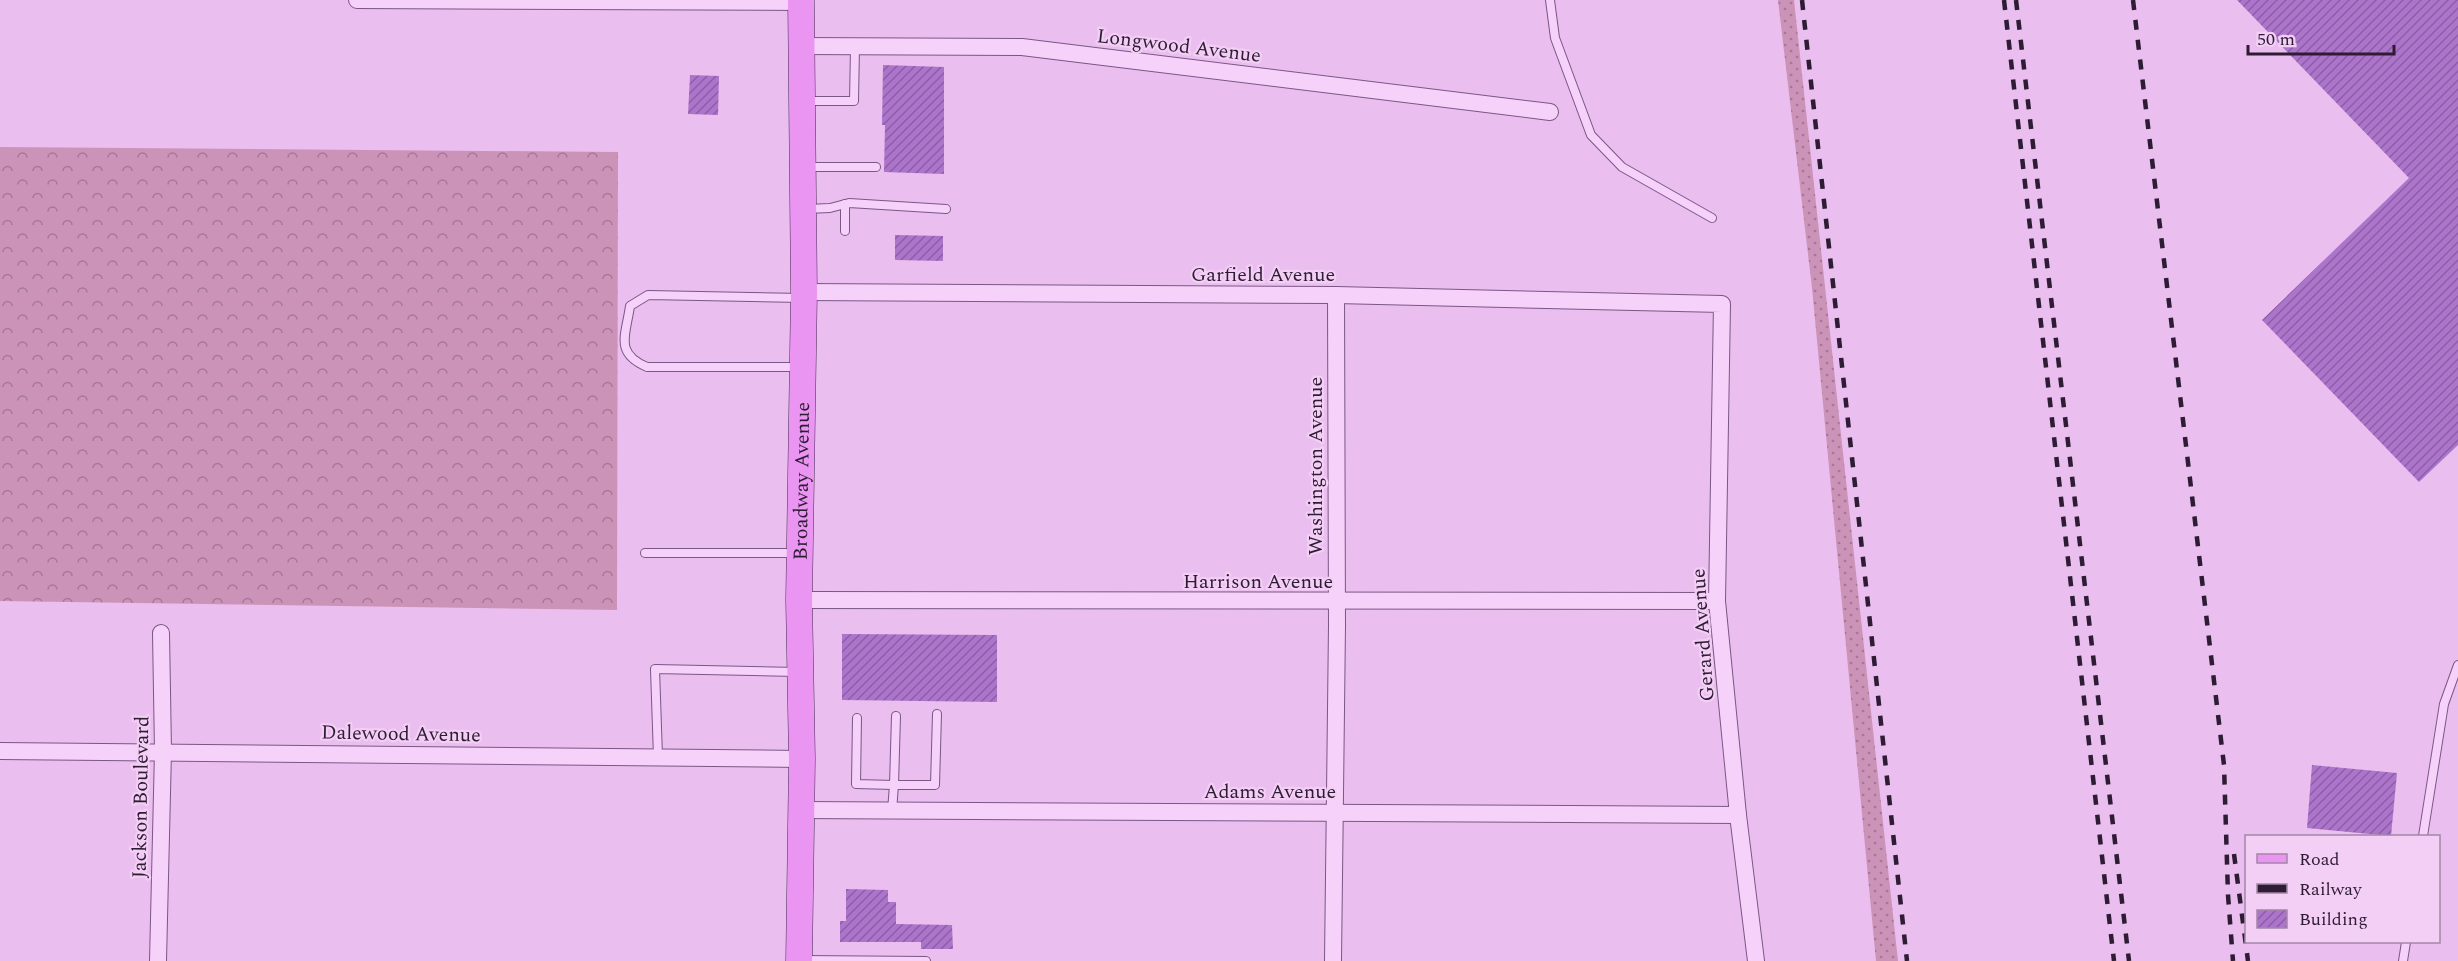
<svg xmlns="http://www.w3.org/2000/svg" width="2458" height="961" font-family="Spectral,serif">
  <defs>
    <pattern id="grass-dots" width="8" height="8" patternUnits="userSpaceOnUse" patternTransform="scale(1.5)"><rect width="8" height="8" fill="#cc93b8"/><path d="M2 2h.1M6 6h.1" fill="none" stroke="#a67796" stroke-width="1.8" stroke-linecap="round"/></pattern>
    <pattern id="forest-crowns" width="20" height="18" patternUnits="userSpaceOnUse" patternTransform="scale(1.5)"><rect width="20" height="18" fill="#cc93b8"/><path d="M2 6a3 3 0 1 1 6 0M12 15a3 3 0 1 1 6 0" fill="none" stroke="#a67796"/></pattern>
    <pattern id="building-hatch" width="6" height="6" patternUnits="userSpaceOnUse" patternTransform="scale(1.5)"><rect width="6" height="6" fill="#ad74cc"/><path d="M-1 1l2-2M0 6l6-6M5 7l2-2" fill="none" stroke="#8d5ea6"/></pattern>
  </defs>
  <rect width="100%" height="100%" fill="#eabeee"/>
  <polygon fill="url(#grass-dots)" points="1778,0 1794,0 1898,961 1876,961 1812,288"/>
  <polygon fill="url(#forest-crowns)" points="0,147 618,152 617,610 0,601"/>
  <g fill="url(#building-hatch)">
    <polygon points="2237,0 2458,0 2458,445 2419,482 2262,320 2409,178"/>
    <polygon points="883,65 944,67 944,174 884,172 885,125 882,125"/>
    <polygon points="690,75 719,76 718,115 688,114"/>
    <polygon points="895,235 943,236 943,261 895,260"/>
    <polygon points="842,634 997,635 997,702 842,700"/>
    <polygon points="2312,765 2397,773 2391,836 2307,828"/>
    <polygon points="846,889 888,890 888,902 896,902 896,924 952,925 953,949 921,949 921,942 840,942 840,921 846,921"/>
  </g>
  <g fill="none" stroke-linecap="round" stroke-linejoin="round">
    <defs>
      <g id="lane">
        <polyline points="1550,0 1555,38 1591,135 1622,167 1712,218"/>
        <polyline points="804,101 854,101 855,47"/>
        <polyline points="804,167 876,167"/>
        <polyline points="806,209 830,208 849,203 946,209"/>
        <polyline points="845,231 845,204"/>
        <path d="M 799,367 L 647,367 C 614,353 626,335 630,306 L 648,295 L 802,298"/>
        <polyline points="645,553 796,553"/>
        <polyline points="857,718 856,784 894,785 896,716"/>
        <polyline points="658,757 655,669 797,672"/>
        <polyline points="892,811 894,785 935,785 937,714"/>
        <polyline points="2423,836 2444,704 2458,665"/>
        <polyline points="802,960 926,961"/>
        <polyline points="2403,961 2406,942"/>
      </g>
      <g id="street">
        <polyline points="357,0 801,2"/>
        <polyline points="801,46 1022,47 1550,112"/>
        <polyline points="804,292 1336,295 1722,304 1717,601 1738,815 1756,961"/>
        <polyline points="799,600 1717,601"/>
        <polyline points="0,751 802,759"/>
        <polyline points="801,810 1738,815"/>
        <polyline points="158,961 163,751 161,633"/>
        <polyline points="1333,961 1337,625 1336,295"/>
      </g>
      <g id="primary">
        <path id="s1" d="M 799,961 L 802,759 L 799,600 L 804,292 L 801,0"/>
      </g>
    </defs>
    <use href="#lane" stroke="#7b5786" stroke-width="10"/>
    <use href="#street" stroke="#7b5786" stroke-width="18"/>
    <use href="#primary" stroke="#472c54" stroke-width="27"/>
    <use href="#lane" stroke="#f6d1f9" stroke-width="8"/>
    <use href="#street" stroke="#f6d1f9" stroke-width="16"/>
    <use href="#primary" stroke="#ea95f2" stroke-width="26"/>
    <g stroke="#2e1c35" stroke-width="4.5" stroke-dasharray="10 10" stroke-linecap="butt">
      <polyline points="1802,0 1907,961"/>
      <polyline points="2004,0 2114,961"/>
      <polyline points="2016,0 2129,961"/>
      <polyline points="2133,0 2224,765 2228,895 2233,961"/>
      <polyline points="2234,854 2248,961"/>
    </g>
  </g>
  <g text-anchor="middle" stroke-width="4.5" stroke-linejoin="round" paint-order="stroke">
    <g font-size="20" fill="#2e1c35" stroke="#f3cef5">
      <text transform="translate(1179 45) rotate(7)" y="7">Longwood Avenue</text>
      <text x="1263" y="281">Garfield Avenue</text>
      <text transform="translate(1315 466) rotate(-90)" y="7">Washington Avenue</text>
      <text dy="7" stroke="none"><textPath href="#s1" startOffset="480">Broadway Avenue</textPath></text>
      <text x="1258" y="588">Harrison Avenue</text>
      <text transform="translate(1702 635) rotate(-94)" y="7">Gerard Avenue</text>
      <text transform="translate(401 733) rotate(1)" y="7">Dalewood Avenue</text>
      <text x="1270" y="798">Adams Avenue</text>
      <text transform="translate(140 797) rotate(-89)" y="7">Jackson Boulevard</text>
    </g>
  </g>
  <rect x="2245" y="835" width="195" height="108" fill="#f3cef5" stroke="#a487a8" stroke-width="1.5"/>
  <rect x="2257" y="854" width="30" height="9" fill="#ea95f2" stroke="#a487a8" stroke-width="1.5"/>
  <text x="2299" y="865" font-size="18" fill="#2e1c35">Road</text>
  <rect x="2257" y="884" width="30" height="9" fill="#2e1c35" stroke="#a487a8" stroke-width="1.5"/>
  <text x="2299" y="895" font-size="18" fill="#2e1c35">Railway</text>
  <rect x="2257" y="910" width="30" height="18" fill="url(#building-hatch)" stroke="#a487a8" stroke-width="1.5"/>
  <text x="2299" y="925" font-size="18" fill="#2e1c35">Building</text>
  <path d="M2248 45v9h146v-9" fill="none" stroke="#2e1c35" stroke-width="3"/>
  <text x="2257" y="45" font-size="18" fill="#2e1c35" stroke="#f3cef5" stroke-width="4.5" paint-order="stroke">50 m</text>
</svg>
